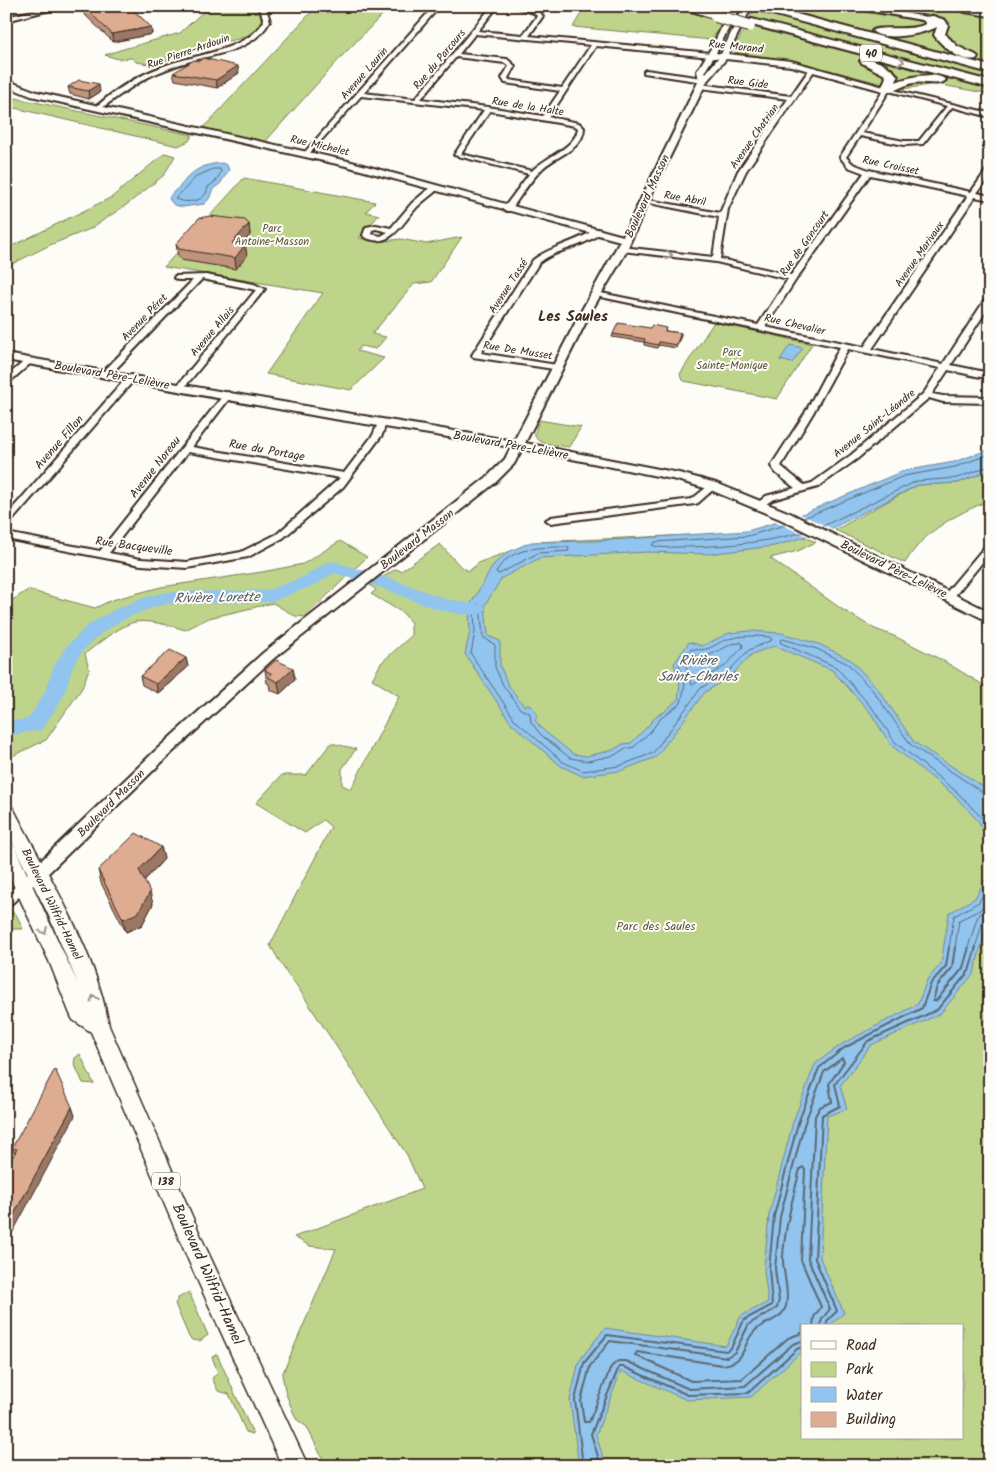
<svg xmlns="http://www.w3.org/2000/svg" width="996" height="1472" font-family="Kalam,sans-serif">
  <rect width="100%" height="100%" fill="#fdfcf7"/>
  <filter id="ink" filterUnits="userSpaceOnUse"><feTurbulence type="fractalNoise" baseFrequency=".02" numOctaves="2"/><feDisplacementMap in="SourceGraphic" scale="10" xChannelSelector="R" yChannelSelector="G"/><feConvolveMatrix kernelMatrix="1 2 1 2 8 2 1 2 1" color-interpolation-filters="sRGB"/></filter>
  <g filter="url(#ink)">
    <g fill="#bed48a" stroke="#7c7f54" fill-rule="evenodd">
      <path d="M 201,6 L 252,6 L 261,12 C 266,43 217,42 197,44 L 194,51 L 174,56 L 170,60 L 149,64 L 136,62 L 132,58 L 118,59 L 105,55 L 120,50 L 180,33 L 205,10 Z"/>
      <polygon points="317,6 391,6 342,56 265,142 203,128"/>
      <polygon points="571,6 731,6 712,40 573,27 583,10"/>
      <polygon points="756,6 826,6 950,26 949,21 939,18 865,6 944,6 948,9 990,16 990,94 936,84 903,89 797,62 735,52 734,49"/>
      <polygon points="6,96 192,135 189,141 178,146 6,106"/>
      <polygon points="165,153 175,156 164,175 129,203 90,229 50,245 6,267 6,249 112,197"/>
      <polygon points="244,178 375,202 366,212 379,215 359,238 376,242 401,239 426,244 462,237 431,282 414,284 372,334 386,337 376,349 361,346 357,351 384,358 351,390 266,374 323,293 164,267"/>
      <polygon points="714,322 812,344 777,399 684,381 681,378 680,374"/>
      <path d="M 539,420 L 581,427 L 569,447 C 562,446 536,444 535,436 C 534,432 538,425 539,420 Z"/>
      <path d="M 990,470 L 990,500 C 955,515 925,530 905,563 L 835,530 L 918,485 L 958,483 Z"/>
      <path d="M 735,533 L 804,537 L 816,542 L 798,551 L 770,558 L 843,610 L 875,629 L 894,636 L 942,660 L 990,689 L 990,1466 L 326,1466 L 307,1427 L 296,1419 L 286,1394 L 282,1375 L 336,1249 L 310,1246 L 294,1237 L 422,1189 L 407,1155 L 295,983 L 289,977 L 270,945 L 331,827 L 323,820 L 305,833 L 256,803 L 282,775 L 306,775 L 331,743 L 356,749 L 342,769 L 342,785 L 351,789 L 399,696 L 372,679 L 381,663 L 411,636 L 411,623 L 403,613 L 371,594 L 376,590 L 370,585 L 396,569 L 401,571 L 440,544 L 461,567 L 469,571 L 480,562 L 508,552 L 503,557 L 535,542 ZM 802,1326 L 962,1326 L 962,1438 L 802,1438 Z"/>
      <path d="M 340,541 L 367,557 L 305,617 L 295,616 L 273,603 L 209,618 L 185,630 C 172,626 145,618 131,623 C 115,630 98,643 85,654 L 89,669 L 82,688 L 46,740 L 6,759 L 6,604 L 28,590 L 95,608 L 112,600 L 161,587 L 262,572 L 303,564 Z"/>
      <polygon points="6,910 11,910 11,912 16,914 23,929 6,929"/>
      <polygon points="80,1054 94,1084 83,1083 74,1063 75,1058"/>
      <polygon points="189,1292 208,1335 200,1341 192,1340 189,1337 175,1304 178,1298"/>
      <polygon points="217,1354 253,1434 246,1432 229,1394 218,1391 212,1378 218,1373 212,1357"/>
    </g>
    <g fill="#91c4ee" stroke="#6f869b">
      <path d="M 222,163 L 227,165 L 229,170 L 220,184 L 213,189 L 209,199 L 204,204 L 183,207 L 174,205 L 169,199 C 172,191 177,190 182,184 C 192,170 204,164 222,163 Z"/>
      <polygon points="790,345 803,348 792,363 780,360"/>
      <polygon points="990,449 990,470 958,483 918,485 829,530 774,546 708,554 648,552 540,558 502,578 485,605 488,636 500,641 500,665 507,683 524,706 528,704 535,710 537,716 535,720 543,730 573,754 587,756 613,750 623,744 631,743 647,727 657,715 664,712 678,699 680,684 674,664 689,642 702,646 729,633 750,631 781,633 819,644 851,660 878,689 914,742 990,791 990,846 979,822 955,796 891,745 870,712 832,670 774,646 752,654 732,675 705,692 656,757 620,771 582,776 561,766 511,723 465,654 470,632 469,607 494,564 508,552 531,542 595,541 747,531 795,517 903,471 954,462"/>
      <polygon points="990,871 990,914 974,973 940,1014 871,1045 840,1086 847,1109 827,1116 820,1258 844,1313 829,1326 802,1326 802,1351 751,1397 687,1400 621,1371 596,1435 606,1466 579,1466 570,1400 579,1361 605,1328 726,1346 741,1316 768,1302 764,1270 769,1215 793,1122 815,1064 842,1044 918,1004 927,980 941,964 949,913 975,898"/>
    </g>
    <polygon fill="#fdfcf7" points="798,513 835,530 811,538 773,521"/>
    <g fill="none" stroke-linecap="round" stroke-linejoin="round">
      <g stroke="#5d6871" stroke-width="1">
        <path d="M 214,169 L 220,169 L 221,172 L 216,181 L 208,187 C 206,202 188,204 175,199 L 197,176 Z"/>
        <polyline points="804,518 904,476 955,467 990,454"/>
        <path d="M 788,524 L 748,536 L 655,542 L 652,545 C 659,549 670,547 678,547 C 721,547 763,543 804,532"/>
        <polyline points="821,527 917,481 957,478 990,466"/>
        <path d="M 568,547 L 569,551 L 538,553 L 499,574 L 496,572 C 510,546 542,547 568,547 Z"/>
        <path d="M 478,604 L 480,606 L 483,637 L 495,645 L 495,667 L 503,685 L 520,709 L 530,713 L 531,722 L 540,734 L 570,758 L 588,761 L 615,755 L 624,749 L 634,747 L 651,731 L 660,719 L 681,703 L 685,684 L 679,665 L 691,649 C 714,653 714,641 733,638 C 745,635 758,636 770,637 L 772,640 L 749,650 L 729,671 L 701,688 L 653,753 L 619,766 L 583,771 L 563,762 L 515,720 L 471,654 L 475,632 L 474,609 Z"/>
        <polygon points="742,643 743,647 725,666 692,685 686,667 693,656 706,657 732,644"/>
        <polyline points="990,795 985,794 911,745 874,692 848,664 817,649 783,639 780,640 781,643 836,667 873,709 895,742 958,793 983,819 990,834"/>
        <polyline points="949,948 954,916 979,902 990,881"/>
        <polyline points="955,948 959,920 980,910 990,895"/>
        <polyline points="968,948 977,918 982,912 990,911"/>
        <polyline points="975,948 983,921 990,917"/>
      </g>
      <g stroke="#5d6871" stroke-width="2">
        <polyline points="955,947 952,968 937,986 933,1001 936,1001 963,968 969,947"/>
        <polyline points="827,1326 827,1321 837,1311 815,1259 822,1115 840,1106 835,1084 868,1041 937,1010 969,971 976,947"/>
        <path d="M 802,1333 L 788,1338 L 742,1379 L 691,1381 L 635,1355 L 637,1352 L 722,1365 C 750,1362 740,1342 757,1329 C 767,1321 782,1320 786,1306 C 790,1290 782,1272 783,1256 C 785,1226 793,1198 800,1169 L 803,1167 L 805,1170 L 801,1260 L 821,1307 L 814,1317 L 813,1326"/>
        <polyline points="802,1341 793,1344 745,1386 689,1389 626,1361 618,1361 611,1367 589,1422 584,1422 581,1401 590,1366 610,1341 727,1357 735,1352 749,1324 777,1308 779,1300 775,1269 780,1217 804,1125 824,1072 842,1058 844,1062 829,1084 832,1102 820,1107 815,1116 808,1259 830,1309 822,1319 820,1326"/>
        <polyline points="583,1466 575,1400 584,1363 607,1335 726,1351 731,1348 744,1320 772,1305 769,1269 774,1216 798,1123 819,1068 844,1048 922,1008 931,983 946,966 949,947"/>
        <polyline points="601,1466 591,1434 619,1367 624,1367 688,1395 748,1393 797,1349 802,1347"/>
      </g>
      <path fill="#91c4ee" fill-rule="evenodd" d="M 332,561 L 389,578 L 446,599 L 483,605 L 486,609 L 483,613 C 454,621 407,597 379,587 C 365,582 349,578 334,573 L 317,584 L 271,602 L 166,604 C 133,612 94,631 76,661 C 70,671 69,683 64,694 C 58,707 49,718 41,730 L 6,736 L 6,722 L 28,719 L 44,694 L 54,666 L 66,647 L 88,625 L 116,609 L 146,597 L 166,592 L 269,590 L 305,576 L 326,563 Z"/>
      <defs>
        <g id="street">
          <polygon points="54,6 66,6 6,21 6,17"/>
          <path d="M 256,6 L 263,6 L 267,11 L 270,21 C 254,50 220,53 191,61 C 179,64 167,69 155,74 C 135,83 118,97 100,109 L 95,108 C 114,90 139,75 164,66 C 194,54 247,51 264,21 L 261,12 Z"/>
          <path d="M 434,6 L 440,6 L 364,93 L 415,99 L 492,6 L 498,6 L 478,31 L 523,35 L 537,16 L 534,13 L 512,6 C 523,6 535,7 543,16 L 529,36 L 711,53 L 714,55 L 711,57 L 596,46 L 549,117 L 579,123 L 584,128 C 583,151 555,155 541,170 C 529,182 520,197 510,211 L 507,211 L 503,209 L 529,174 L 454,155 L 484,110 L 361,96 L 308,155 L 304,155 L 304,153 ZM 475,34 L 591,45 L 562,88 L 509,80 L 508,78 L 515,66 L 507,59 L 459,54 ZM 456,57 L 505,63 L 509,66 L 502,78 L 505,83 L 560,91 L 543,116 L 488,107 L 421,99 ZM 490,111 L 575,126 L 578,128 C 576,148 546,156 532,171 L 461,154 Z"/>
          <polygon points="950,6 990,12 990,16 965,12"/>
          <path d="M 811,67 L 816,68 L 746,171 L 728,209 L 720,259 L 791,275 L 864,173 L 848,167 L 840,157 L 885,88 L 990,113 L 990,117 L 952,107 L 923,144 L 904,145 L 860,136 L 846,157 L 853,164 L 869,170 L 971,192 L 988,168 L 990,167 L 990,175 L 977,193 L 990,196 L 990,200 L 975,197 L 872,349 L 943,364 L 986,298 L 990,296 L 990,305 L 951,365 L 990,373 L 990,379 L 948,370 L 932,394 L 943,396 L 990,397 L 990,403 L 943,402 L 929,398 L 857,459 L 818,487 L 772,500 L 760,508 L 755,505 L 766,496 L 795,488 L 776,473 L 771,466 L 805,413 L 840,347 L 596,296 L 592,294 L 596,292 L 758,325 L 788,279 L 716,262 L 622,251 L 618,249 L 622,247 L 713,257 L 719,217 L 639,201 L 643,199 L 720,213 L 738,171 L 788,99 L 700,88 L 697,86 L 700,84 L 791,96 ZM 889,91 L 947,106 L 919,141 L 904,141 L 862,133 ZM 870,175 L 968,196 L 864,347 L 765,327 L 797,278 ZM 848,349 L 940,368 L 924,393 L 851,455 L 812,483 L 804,485 L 781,466 L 813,413 Z"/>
          <polygon points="646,70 703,78 706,80 703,82 644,73 644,71"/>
          <path d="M 432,186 L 439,188 C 432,195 424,200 417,207 C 402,223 391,250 364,237 L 363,235 L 366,227 L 376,225 L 391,228 L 412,203 ZM 376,229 L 388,232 L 381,236 L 371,234 L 372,230 Z"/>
          <path d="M 594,230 L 601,232 C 584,248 557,248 539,263 L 481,353 L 557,365 L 560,366 L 560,370 L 473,357 L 472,355 L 533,260 C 551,246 575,243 594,230 Z"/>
          <polygon points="206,275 254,284 265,289 183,389 180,390 176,387 256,290 202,279 109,376 103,376 103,372 193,280 178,280 174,278 175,276"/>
          <polygon points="28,358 32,361 31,363 6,385 6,377"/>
          <polygon points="131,375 134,376 134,380 9,524 6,525 6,516 128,376"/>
          <path d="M 228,392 L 232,395 L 192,447 L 344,473 L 373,435 L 379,421 L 385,421 L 386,423 L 382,435 L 343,487 L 283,538 L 248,557 L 187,568 L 141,565 L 6,539 L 6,533 L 100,551 L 225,393 ZM 188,452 L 340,478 L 277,534 L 241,552 L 187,562 L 141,559 L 109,553 Z"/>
          <polygon points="712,483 715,484 715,488 698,503 695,504 551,523 546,520 551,517 692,499"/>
          <polygon points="990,543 990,553 953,598 945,598 944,596 945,594 987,544"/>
          <polygon points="24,881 28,883 30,886 28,889 10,905 6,907 6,894 20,883"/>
        </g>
        <g id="secondary">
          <path d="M 732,6 L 740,6 L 716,53 L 721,54 L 744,6 L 752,6 L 728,54 L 791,61 L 891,89 L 887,92 L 791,66 L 726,59 L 707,81 L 650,197 L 625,254 L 593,308 L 525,443 L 679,473 L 716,483 L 790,513 L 990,612 L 990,622 L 780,519 L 708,489 L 677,480 L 522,449 L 514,464 L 495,483 L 273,659 L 165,759 L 37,884 L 31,886 L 25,884 L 23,880 L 25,876 L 155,751 L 263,653 L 487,477 L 505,459 L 511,447 L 328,418 L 6,360 L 6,354 L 328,410 L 514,441 L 583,308 L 620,241 L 346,166 L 31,96 L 6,86 L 6,80 L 37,92 L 59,97 L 348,161 L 623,236 L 699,80 L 697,71 L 713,45 ZM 713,58 L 718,58 L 706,73 L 705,71 Z"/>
          <polygon points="844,6 864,6 927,17 931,19 927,21"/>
        </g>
        <path id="primary" d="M 6,806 L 13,808 L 23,827 C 56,888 97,957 109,1026 L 206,1248 L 308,1466 L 282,1466 L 190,1264 L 91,1032 L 73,1020 L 70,1014 L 49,961 L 6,869 L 6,841 L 13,843 L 15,848 L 78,984 L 48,914 L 6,830 Z"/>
        <g id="highway">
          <polygon points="677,6 694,6 720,14 721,16 716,19"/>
          <polygon points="749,6 767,6 990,66 990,73 750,8"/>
          <path d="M 933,16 L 945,20 L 948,25 L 945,34 L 957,46 L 976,55 L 978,57 L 976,59 C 961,63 942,46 934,35 L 937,27 C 923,34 884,42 872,31 C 878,25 911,32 926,24 L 922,19 L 923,17 Z"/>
          <polygon points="752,19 990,81 990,88 748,24 747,22 748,20"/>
          <path d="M 866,58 C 878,61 892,66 898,77 L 896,82 C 908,77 935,71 946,80 C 938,87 924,81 914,83 C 904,84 894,94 883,91 L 881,89 L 886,77 L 885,75 L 862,63 L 860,61 L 862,59 Z"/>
        </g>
      </defs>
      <use href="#street" stroke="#3b2a1e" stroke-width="4"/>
      <use href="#secondary" stroke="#3b2a1e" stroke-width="4"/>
      <use href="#primary" stroke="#3b2a1e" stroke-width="3"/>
      <use href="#highway" stroke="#3b2a1e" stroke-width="4"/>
      <use href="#street" fill="#fdfcf7" fill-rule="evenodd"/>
      <use href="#secondary" fill="#fdfcf7" fill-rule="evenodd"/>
      <use href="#primary" fill="#fdfcf7" fill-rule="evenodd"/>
      <use href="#highway" fill="#fdfcf7" fill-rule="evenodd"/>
      <defs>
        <polyline id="highway-bridge" points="716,16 749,26"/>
      </defs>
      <use href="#highway-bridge" stroke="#3b2a1e" stroke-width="14" stroke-linecap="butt"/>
      <use href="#highway-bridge" stroke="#fdfcf7" stroke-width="12"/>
    </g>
    <g fill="#bf947d" stroke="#3b2a1e">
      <polygon points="78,6 129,6 151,27 152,34 113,42 79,9"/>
      <polygon points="173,73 239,73 217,88 175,80"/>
      <polygon points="68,87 100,92 89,99 70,94"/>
      <polygon points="249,224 250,235 242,245 245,245 247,256 236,269 181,260 178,256 176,244"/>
      <polygon points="666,331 681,333 681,336 676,348 659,345 657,348 644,345 644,342 612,337 613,334"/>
      <polygon points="186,658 188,667 158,693 142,685 140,676"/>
      <polygon points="293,668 295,680 280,694 270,690 269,684 267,683 265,670"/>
      <polygon points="161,847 164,859 144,881 153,904 142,925 126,932 101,883 98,870"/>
      <polygon points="72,1107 75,1116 14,1153 12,1148"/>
    </g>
    <g fill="#9b7866" stroke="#3b2a1e">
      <polygon points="151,27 152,34 113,42 112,34"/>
      <polygon points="238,66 239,73 217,88 216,80"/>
      <polygon points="99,84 100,92 89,99 88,91"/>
      <polygon points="249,224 250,235 234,255 232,243"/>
      <polygon points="245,245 247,256 236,269 235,258"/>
      <polygon points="186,658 188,667 158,693 156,684"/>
      <polygon points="293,668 295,680 280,694 278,682"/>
      <polygon points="161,847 164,859 142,883 139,870"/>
      <polygon points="150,892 153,904 142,925 126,932 123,919"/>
      <polygon points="72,1107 75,1116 6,1245 6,1229"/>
    </g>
    <g fill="#deac91" stroke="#3b2a1e">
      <polygon points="83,6 129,6 151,27 112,34"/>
      <polygon points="203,58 238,66 216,80 173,73 194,60 199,61"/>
      <polygon points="79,80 99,84 88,91 68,87"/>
      <polygon points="210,216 245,220 249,224 232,243 245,245 235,258 179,249 176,244 199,218"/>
      <polygon points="618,323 650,328 652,325 666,328 665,331 681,333 676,345 659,342 658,345 644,342 645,339 613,334"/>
      <polygon points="170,650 186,658 156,684 140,676"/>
      <polygon points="276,660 293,668 278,682 268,677 272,674 265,670"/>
      <polygon points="136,833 161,847 139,870 150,892 138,913 123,919 98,870"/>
      <polygon points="55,1069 72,1107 6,1229 6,1168 17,1149 12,1148"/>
    </g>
    <defs><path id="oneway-chevron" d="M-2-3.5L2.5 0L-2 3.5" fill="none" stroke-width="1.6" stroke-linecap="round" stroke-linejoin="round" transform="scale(1.25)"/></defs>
    <g stroke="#9c938a">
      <use href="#oneway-chevron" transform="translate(901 61) rotate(15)"/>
      <use href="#oneway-chevron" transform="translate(669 255) rotate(6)"/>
      <use href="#oneway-chevron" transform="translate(44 931) rotate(65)"/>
      <use href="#oneway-chevron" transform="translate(94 998) rotate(-106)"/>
    </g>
  </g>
  <g text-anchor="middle" stroke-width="4" stroke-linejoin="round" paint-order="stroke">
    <g font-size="11" fill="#3b2a1e" stroke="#fdfcf7">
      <text transform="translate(736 46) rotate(6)" y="4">Rue Morand</text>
      <text transform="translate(188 51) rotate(-19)" y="4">Rue Pierre-Ardouin</text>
      <text transform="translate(439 59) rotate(-50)" y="4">Rue du Parcours</text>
      <text transform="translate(364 73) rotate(-49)" y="4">Avenue Laurin</text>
      <text transform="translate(748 82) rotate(7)" y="4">Rue Gide</text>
      <text transform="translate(528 106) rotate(9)" y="4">Rue de la Halte</text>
      <text transform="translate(754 136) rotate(-55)" y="4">Avenue Chatrian</text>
      <text transform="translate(320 145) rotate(13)" y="4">Rue Michelet</text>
      <text transform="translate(891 165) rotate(12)" y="4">Rue Croisset</text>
      <text transform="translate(685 198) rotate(10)" y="4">Rue Abril</text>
      <text transform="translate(804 243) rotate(-55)" y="4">Rue de Goncourt</text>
      <text transform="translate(919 254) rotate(-55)" y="4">Avenue Marivaux</text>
      <text transform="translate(508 286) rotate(-57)" y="4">Avenue Tassé</text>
      <text transform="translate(144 317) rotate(-46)" y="4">Avenue Péret</text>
      <text transform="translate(795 324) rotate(13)" y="4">Rue Chevalier</text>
      <text transform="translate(212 331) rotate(-50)" y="4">Avenue Allais</text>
      <text transform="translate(518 350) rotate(9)" y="4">Rue De Musset</text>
      <text transform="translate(874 423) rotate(-39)" y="4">Avenue Saint-Léandre</text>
    </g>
    <g fill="#fdfcf7" stroke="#75695f" stroke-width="1">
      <rect x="860" y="44.5" width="22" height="17" rx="4"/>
      <rect x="152" y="1172.5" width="28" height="17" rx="4"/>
    </g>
    <g font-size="11" font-weight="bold" fill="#3b2a1e">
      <text x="871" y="57">40</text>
      <text x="166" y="1185">138</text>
    </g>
    <g font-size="11" fill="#5c5439" stroke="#fdfcf7">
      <text x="272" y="232">Parc<tspan x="272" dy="13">Antoine-Masson</tspan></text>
      <text x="732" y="356">Parc<tspan x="732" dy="13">Sainte-Monique</tspan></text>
    </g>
    <g font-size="12" fill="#3b2a1e" stroke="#fdfcf7">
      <text transform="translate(647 196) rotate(-65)" y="4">Boulevard Masson</text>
      <text transform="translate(112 375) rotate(10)" y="4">Boulevard Père-Lelièvre</text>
      <text transform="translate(59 442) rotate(-49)" y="4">Avenue Fillon</text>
      <text transform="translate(511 445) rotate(10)" y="4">Boulevard Père-Lelièvre</text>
      <text transform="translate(267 450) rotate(10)" y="4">Rue du Portage</text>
      <text transform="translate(155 467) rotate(-52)" y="4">Avenue Noreau</text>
      <text transform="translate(417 539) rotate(-38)" y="4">Boulevard Masson</text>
      <text transform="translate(134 546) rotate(8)" y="4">Rue Bacqueville</text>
      <text transform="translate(894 569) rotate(26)" y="4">Boulevard Père-Lelièvre</text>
      <text transform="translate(111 803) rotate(-45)" y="4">Boulevard Masson</text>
      <text transform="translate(52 904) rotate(64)" y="4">Boulevard Wilfrid-Hamel</text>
    </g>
    <g font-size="12" fill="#5c5439" stroke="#fdfcf7">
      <text x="656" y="930">Parc des Saules</text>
    </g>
    <g font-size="14" font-style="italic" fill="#55585c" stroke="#fdfcf7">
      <text transform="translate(217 597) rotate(-1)" y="5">Rivière Lorette</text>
      <text x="698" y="665">Rivière<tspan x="698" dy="16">Saint-Charles</tspan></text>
    </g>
    <g font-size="15" font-weight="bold" fill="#3b2a1e" stroke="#fdfcf7">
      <text x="573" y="321">Les Saules</text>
    </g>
    <g font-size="15" fill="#3b2a1e" stroke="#fdfcf7">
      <text transform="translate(208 1274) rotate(66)" y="5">Boulevard Wilfrid-Hamel</text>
    </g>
  </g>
  <rect width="996" height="1472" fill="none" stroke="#fdfcf7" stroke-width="25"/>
  <rect x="12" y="12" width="971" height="1447" fill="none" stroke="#3b2a1e" stroke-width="2" filter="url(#ink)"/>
  <rect x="801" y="1324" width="162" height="115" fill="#fdfcf7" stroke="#afa8a0"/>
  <rect x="811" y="1341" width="25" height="8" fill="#fdfcf7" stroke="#afa8a0"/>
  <text x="846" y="1350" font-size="15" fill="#3b2a1e">Road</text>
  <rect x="811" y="1362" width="25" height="15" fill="#bed48a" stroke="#afa8a0"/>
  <text x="846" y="1374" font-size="15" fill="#3b2a1e">Park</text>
  <rect x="811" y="1387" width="25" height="15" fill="#91c4ee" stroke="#afa8a0"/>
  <text x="846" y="1400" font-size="15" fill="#3b2a1e">Water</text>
  <rect x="811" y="1412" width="25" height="15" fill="#deac91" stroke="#afa8a0"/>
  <text x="846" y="1424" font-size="15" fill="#3b2a1e">Building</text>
</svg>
